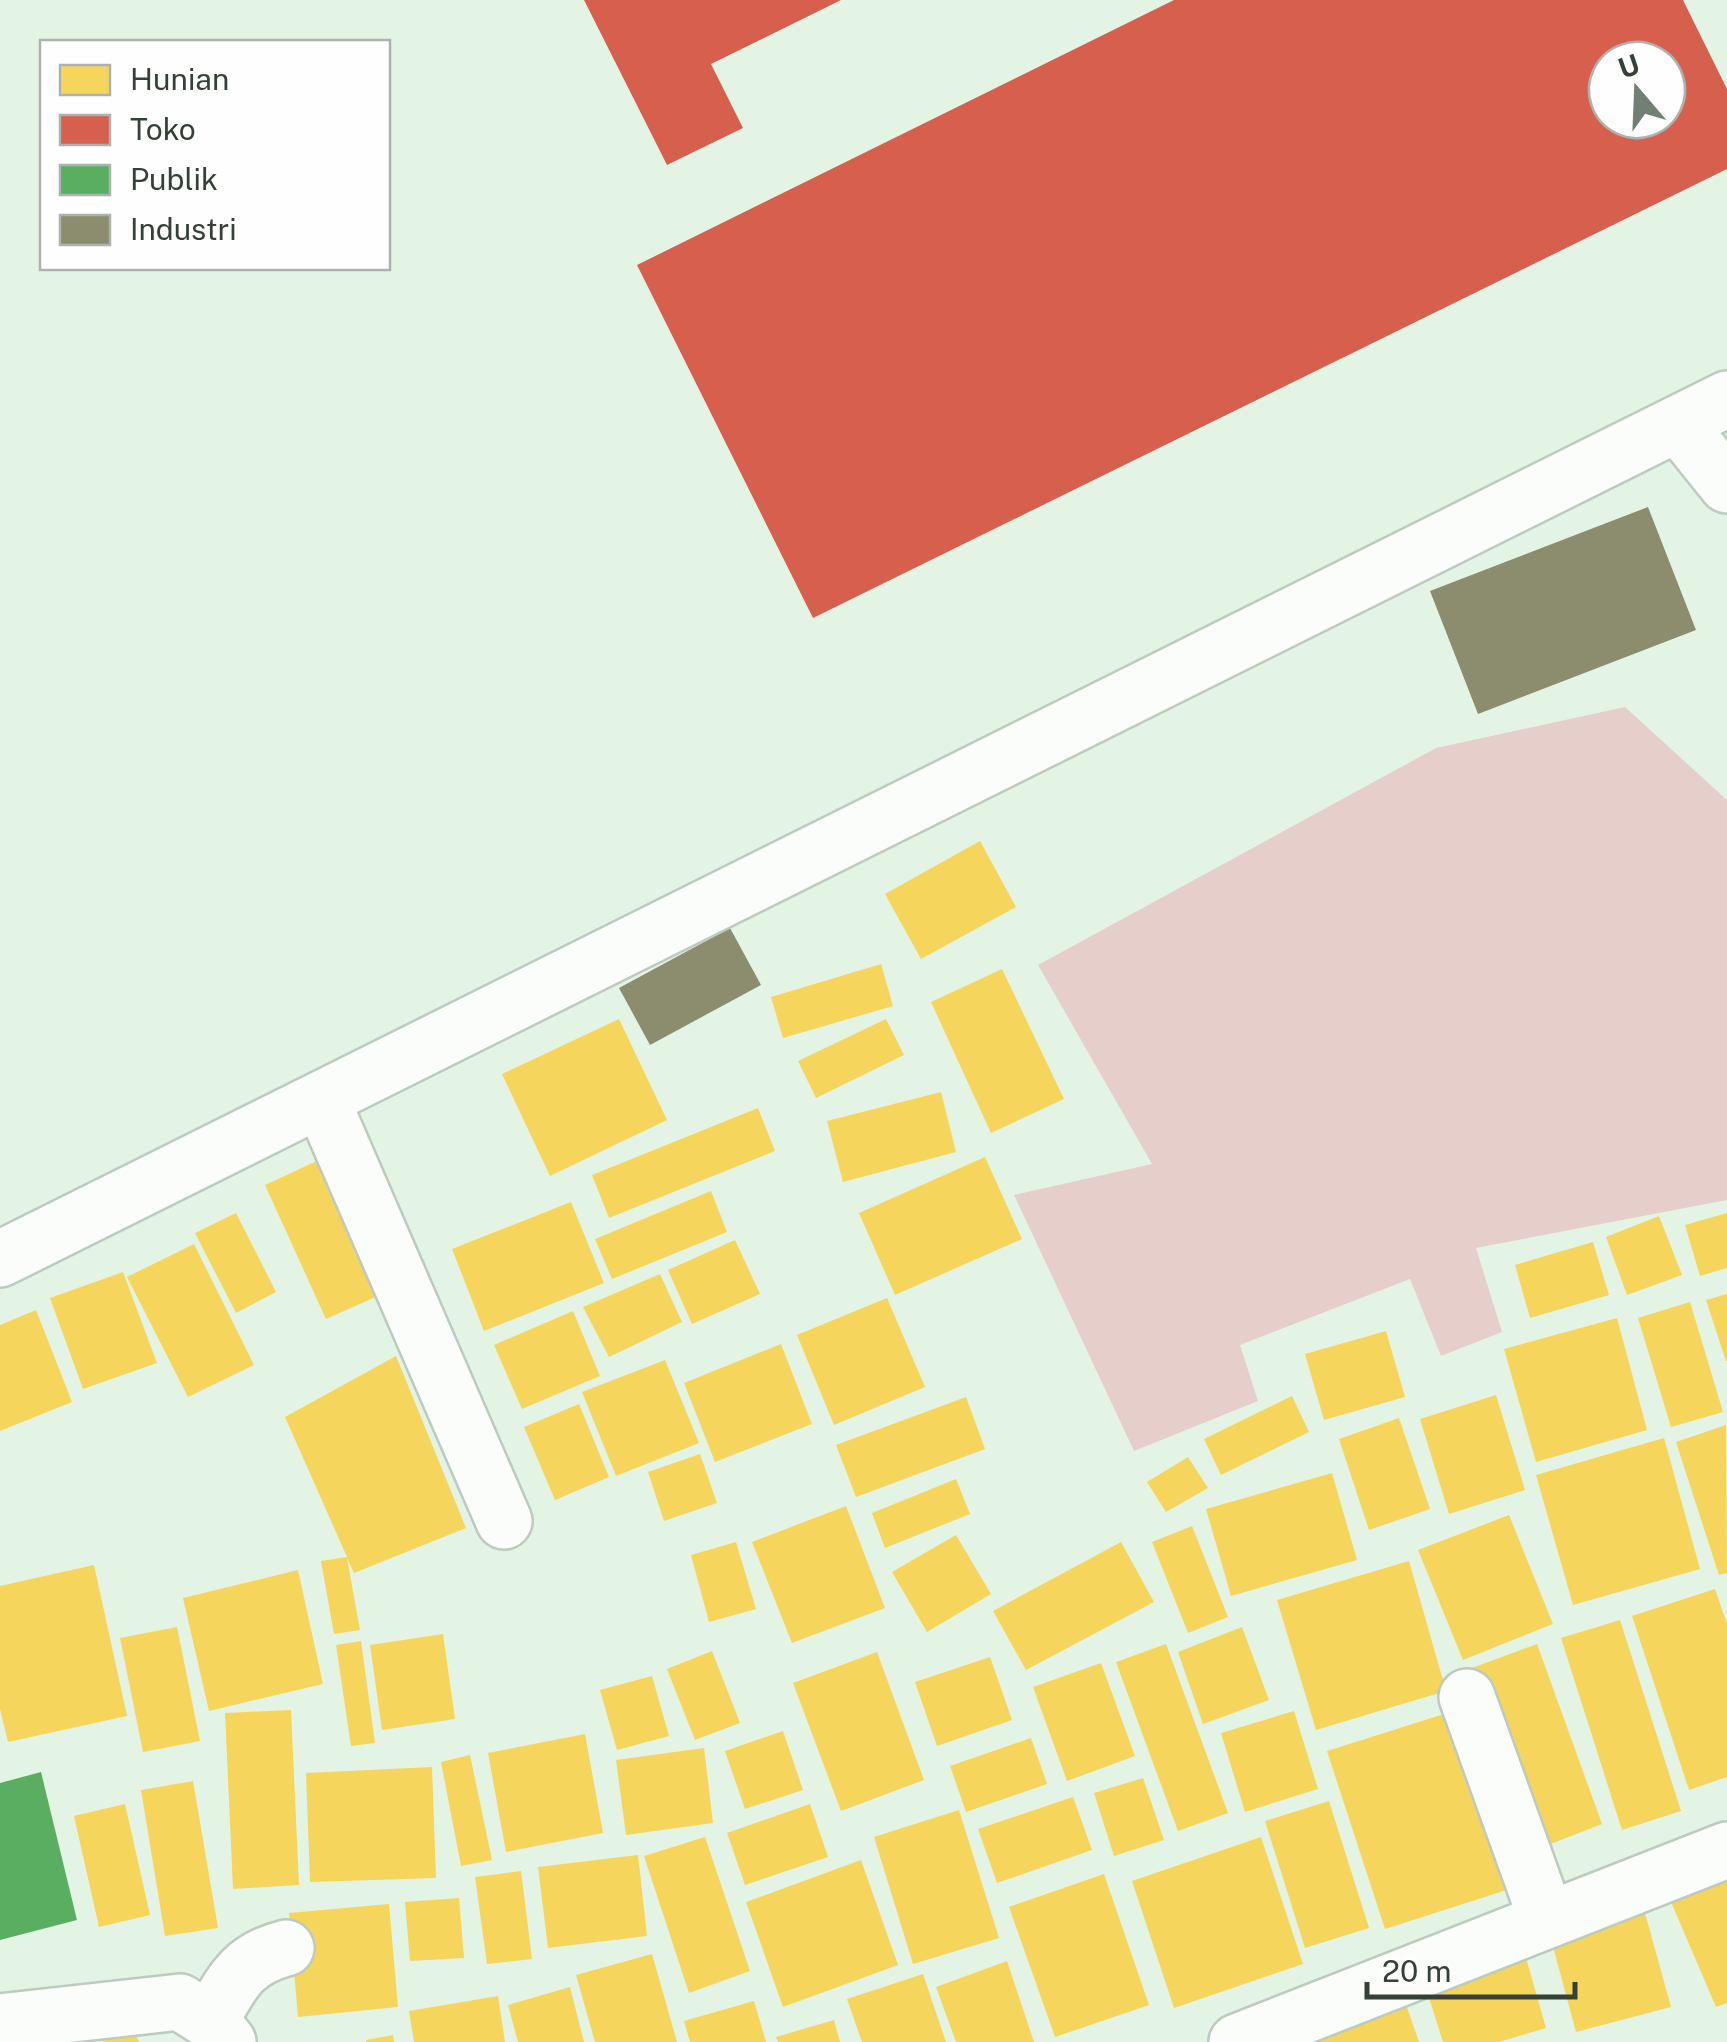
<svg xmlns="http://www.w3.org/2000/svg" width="1727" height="2042" font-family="'Public Sans',sans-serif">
  <rect width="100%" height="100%" fill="#e3f4e5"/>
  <polygon fill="#e6cfcb" points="1625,707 1727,800 1727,1200 1476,1248 1502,1332 1441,1356 1410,1279 1240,1345 1258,1401 1134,1451 1014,1195 1152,1164 1038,965 1436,748"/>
  <g fill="#f6d55c">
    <polygon points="980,841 1016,907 921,959 885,894"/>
    <polygon points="881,964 893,1006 783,1038 771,997"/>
    <polygon points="1002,969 1064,1099 991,1133 931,1002"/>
    <polygon points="619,1019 667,1120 550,1176 502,1074"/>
    <polygon points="886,1019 904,1055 816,1098 798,1061"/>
    <polygon points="941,1092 956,1152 843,1182 827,1121"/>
    <polygon points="758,1108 775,1151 609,1218 592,1175"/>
    <polygon points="985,1157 1022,1239 895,1295 859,1213"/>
    <polygon points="319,1160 380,1295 326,1319 265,1185"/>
    <polygon points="711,1191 727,1232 612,1279 595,1239"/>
    <polygon points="571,1202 604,1283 484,1331 452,1249"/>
    <polygon points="236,1213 276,1292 236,1313 195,1233"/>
    <polygon points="1727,1213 1727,1268 1700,1276 1685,1225"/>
    <polygon points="1659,1216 1682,1275 1627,1295 1606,1237"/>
    <polygon points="735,1240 760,1294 692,1324 668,1270"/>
    <polygon points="1593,1242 1609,1295 1530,1318 1515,1265"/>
    <polygon points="194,1244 254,1365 188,1397 127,1277"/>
    <polygon points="123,1272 157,1363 83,1389 50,1298"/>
    <polygon points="660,1274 682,1322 609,1357 583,1307"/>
    <polygon points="1727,1294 1727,1361 1726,1361 1706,1300"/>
    <polygon points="887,1298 925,1387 834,1425 797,1335"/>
    <polygon points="1690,1302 1723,1412 1671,1427 1638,1318"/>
    <polygon points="36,1310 72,1402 0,1431 0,1325"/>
    <polygon points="573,1311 600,1376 522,1409 494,1345"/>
    <polygon points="1617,1318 1647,1430 1536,1462 1504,1349"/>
    <polygon points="1386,1331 1405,1397 1324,1420 1305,1354"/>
    <polygon points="781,1344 812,1424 715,1462 684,1383"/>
    <polygon points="396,1356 466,1528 354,1573 347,1558 360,1630 334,1634 321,1561 347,1557 285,1417"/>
    <polygon points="665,1360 699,1443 616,1476 582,1392"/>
    <polygon points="1496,1395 1525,1490 1449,1514 1420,1419"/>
    <polygon points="1292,1396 1309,1432 1221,1475 1204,1439"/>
    <polygon points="966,1397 985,1449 856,1497 836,1445"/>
    <polygon points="579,1404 609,1477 555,1500 524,1427"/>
    <polygon points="1399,1418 1430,1509 1369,1530 1339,1439"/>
    <polygon points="1726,1425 1727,1573 1719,1575 1676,1442"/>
    <polygon points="1664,1438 1700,1569 1573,1605 1536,1475"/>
    <polygon points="700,1454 717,1503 664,1521 648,1472"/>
    <polygon points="1188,1457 1208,1488 1166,1512 1147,1482"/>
    <polygon points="1332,1473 1357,1560 1231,1596 1206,1509"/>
    <polygon points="956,1479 970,1514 885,1548 872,1513"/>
    <polygon points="846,1506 885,1608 792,1643 752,1542"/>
    <polygon points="1509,1515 1553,1624 1463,1660 1418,1550"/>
    <polygon points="1192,1526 1228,1617 1188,1633 1152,1542"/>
    <polygon points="956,1535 991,1594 927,1632 892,1572"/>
    <polygon points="736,1542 756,1609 709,1622 691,1555"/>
    <polygon points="1121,1542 1154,1602 1026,1670 993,1611"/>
    <polygon points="1409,1561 1446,1691 1316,1730 1277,1600"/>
    <polygon points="94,1565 127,1716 8,1742 0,1709 0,1586"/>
    <polygon points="298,1570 323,1684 209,1711 183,1598"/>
    <polygon points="1715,1589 1727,1624 1727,1777 1689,1790 1632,1616"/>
    <polygon points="1620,1620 1681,1811 1622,1830 1561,1638"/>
    <polygon points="177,1627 200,1741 143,1752 120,1638"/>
    <polygon points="1242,1627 1269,1700 1203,1724 1178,1652"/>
    <polygon points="443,1634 455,1719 382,1730 370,1645"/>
    <polygon points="361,1641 375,1743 351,1746 336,1645"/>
    <polygon points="1166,1644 1228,1813 1178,1831 1116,1662"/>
    <polygon points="1537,1644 1602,1824 1530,1852 1464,1671"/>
    <polygon points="712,1651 740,1723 695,1740 667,1669"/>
    <polygon points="877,1652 924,1780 841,1811 793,1683"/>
    <polygon points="990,1657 1012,1720 937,1746 915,1682"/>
    <polygon points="1101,1663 1135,1756 1067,1781 1033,1687"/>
    <polygon points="652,1676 669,1736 617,1750 600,1690"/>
    <polygon points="1460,1709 1516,1887 1385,1929 1327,1751"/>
    <polygon points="291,1710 299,1885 233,1889 225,1713"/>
    <polygon points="1294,1711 1318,1789 1245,1812 1221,1733"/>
    <polygon points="783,1731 803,1790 745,1809 725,1751"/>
    <polygon points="585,1734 603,1833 506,1852 488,1753"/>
    <polygon points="1031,1738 1047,1784 966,1812 950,1766"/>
    <polygon points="704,1748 713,1823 626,1835 616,1760"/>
    <polygon points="470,1755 492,1860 461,1866 441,1762"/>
    <polygon points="432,1767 436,1878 310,1882 306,1773"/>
    <polygon points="1143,1778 1164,1840 1114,1856 1094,1793"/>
    <polygon points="193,1781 218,1928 165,1936 141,1790"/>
    <polygon points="1073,1797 1092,1850 997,1883 978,1829"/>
    <polygon points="1329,1801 1369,1928 1305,1948 1265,1821"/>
    <polygon points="125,1804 150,1915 99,1927 74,1816"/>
    <polygon points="810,1804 828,1857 745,1885 727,1833"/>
    <polygon points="959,1810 999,1938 913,1964 874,1837"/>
    <polygon points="705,1837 750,1971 689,1993 644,1856"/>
    <polygon points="1261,1837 1303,1964 1174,2008 1132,1881"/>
    <polygon points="638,1855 647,1936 548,1948 538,1867"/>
    <polygon points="861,1860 898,1965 783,2007 746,1902"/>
    <polygon points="521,1871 532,1959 487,1964 475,1877"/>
    <polygon points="1104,1874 1149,2005 1055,2037 1009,1907"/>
    <polygon points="1727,1874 1727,2003 1716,2007 1668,1895"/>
    <polygon points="459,1898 464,1958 410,1961 405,1902"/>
    <polygon points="389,1904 398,2007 298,2017 289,1913"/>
    <polygon points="1645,1913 1671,2007 1576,2032 1551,1939"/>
    <polygon points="652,1954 677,2042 595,2042 576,1975"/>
    <polygon points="1526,1958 1546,2028 1499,2042 1443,2042 1426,1988"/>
    <polygon points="1007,1961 1034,2042 956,2042 936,1987"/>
    <polygon points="923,1974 946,2042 862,2042 847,1999"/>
    <polygon points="570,1987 584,2042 518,2042 508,2005"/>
    <polygon points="1401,1990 1419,2042 1298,2042"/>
    <polygon points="498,1996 505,2042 414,2042 409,2011"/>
    <polygon points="754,2001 766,2042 690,2042 684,2021"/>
    <polygon points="834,2020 840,2042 778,2042 776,2037"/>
    <polygon points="133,2029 139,2042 102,2042"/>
    <polygon points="393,2035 394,2042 366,2042 366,2040"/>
  </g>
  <g fill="#d6604d" fill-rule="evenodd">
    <polygon points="584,0 841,0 711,64 743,128 667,165"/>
    <path d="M 1174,0 L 1683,0 L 1727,89 L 1727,169 L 813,618 L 637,265 ZM 1607,60 L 1667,60 L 1667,120 L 1607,120 Z"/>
  </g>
  <polygon fill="#5aae61" points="41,1772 77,1920 0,1940 0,1783"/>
  <g fill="#8c8c6e">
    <polygon points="1648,507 1696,630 1478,714 1430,591"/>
    <polygon points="730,928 761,985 650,1045 619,988"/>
  </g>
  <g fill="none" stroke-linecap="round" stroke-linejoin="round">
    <defs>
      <g id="minor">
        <polyline points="1678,424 1727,485"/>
        <polyline points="322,1101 504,1521"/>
        <polyline points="0,1259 1727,399"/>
        <polyline points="1467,1697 1547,1920"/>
        <path d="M 210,2021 C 232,1983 240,1960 286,1948"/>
        <polyline points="0,2022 180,2002 213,2023 228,2042"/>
        <polyline points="1237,2042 1727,1850"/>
      </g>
    </defs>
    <use href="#minor" stroke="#bdcbbf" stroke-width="60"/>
    <use href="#minor" stroke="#fbfdfb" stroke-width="55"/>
  </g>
  <rect x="40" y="40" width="350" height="230" fill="#fefefe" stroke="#aeb2ae" stroke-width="2.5"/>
  <rect x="60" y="65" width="50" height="30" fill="#f6d55c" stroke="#aeb2ae" stroke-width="2.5"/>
  <text x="130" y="90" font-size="30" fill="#354136">Hunian</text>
  <rect x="60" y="115" width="50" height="30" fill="#d6604d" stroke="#aeb2ae" stroke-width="2.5"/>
  <text x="130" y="140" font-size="30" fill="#354136">Toko</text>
  <rect x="60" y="165" width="50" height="30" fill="#5aae61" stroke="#aeb2ae" stroke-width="2.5"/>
  <text x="130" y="190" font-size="30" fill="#354136">Publik</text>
  <rect x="60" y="215" width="50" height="30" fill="#8c8c6e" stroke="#aeb2ae" stroke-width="2.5"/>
  <text x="130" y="240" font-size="30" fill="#354136">Industri</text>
  <g transform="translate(1637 90) rotate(341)"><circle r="48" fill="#fefefe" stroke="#aeb2ae" stroke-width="2.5"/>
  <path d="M0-8L18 38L0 25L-18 38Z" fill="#728073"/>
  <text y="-15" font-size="28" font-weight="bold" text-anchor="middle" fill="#354136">U</text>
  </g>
  <path d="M1367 1982v15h208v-15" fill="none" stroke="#354136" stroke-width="5"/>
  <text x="1382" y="1982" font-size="30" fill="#354136" stroke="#fefefe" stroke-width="8" paint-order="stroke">20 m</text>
</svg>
